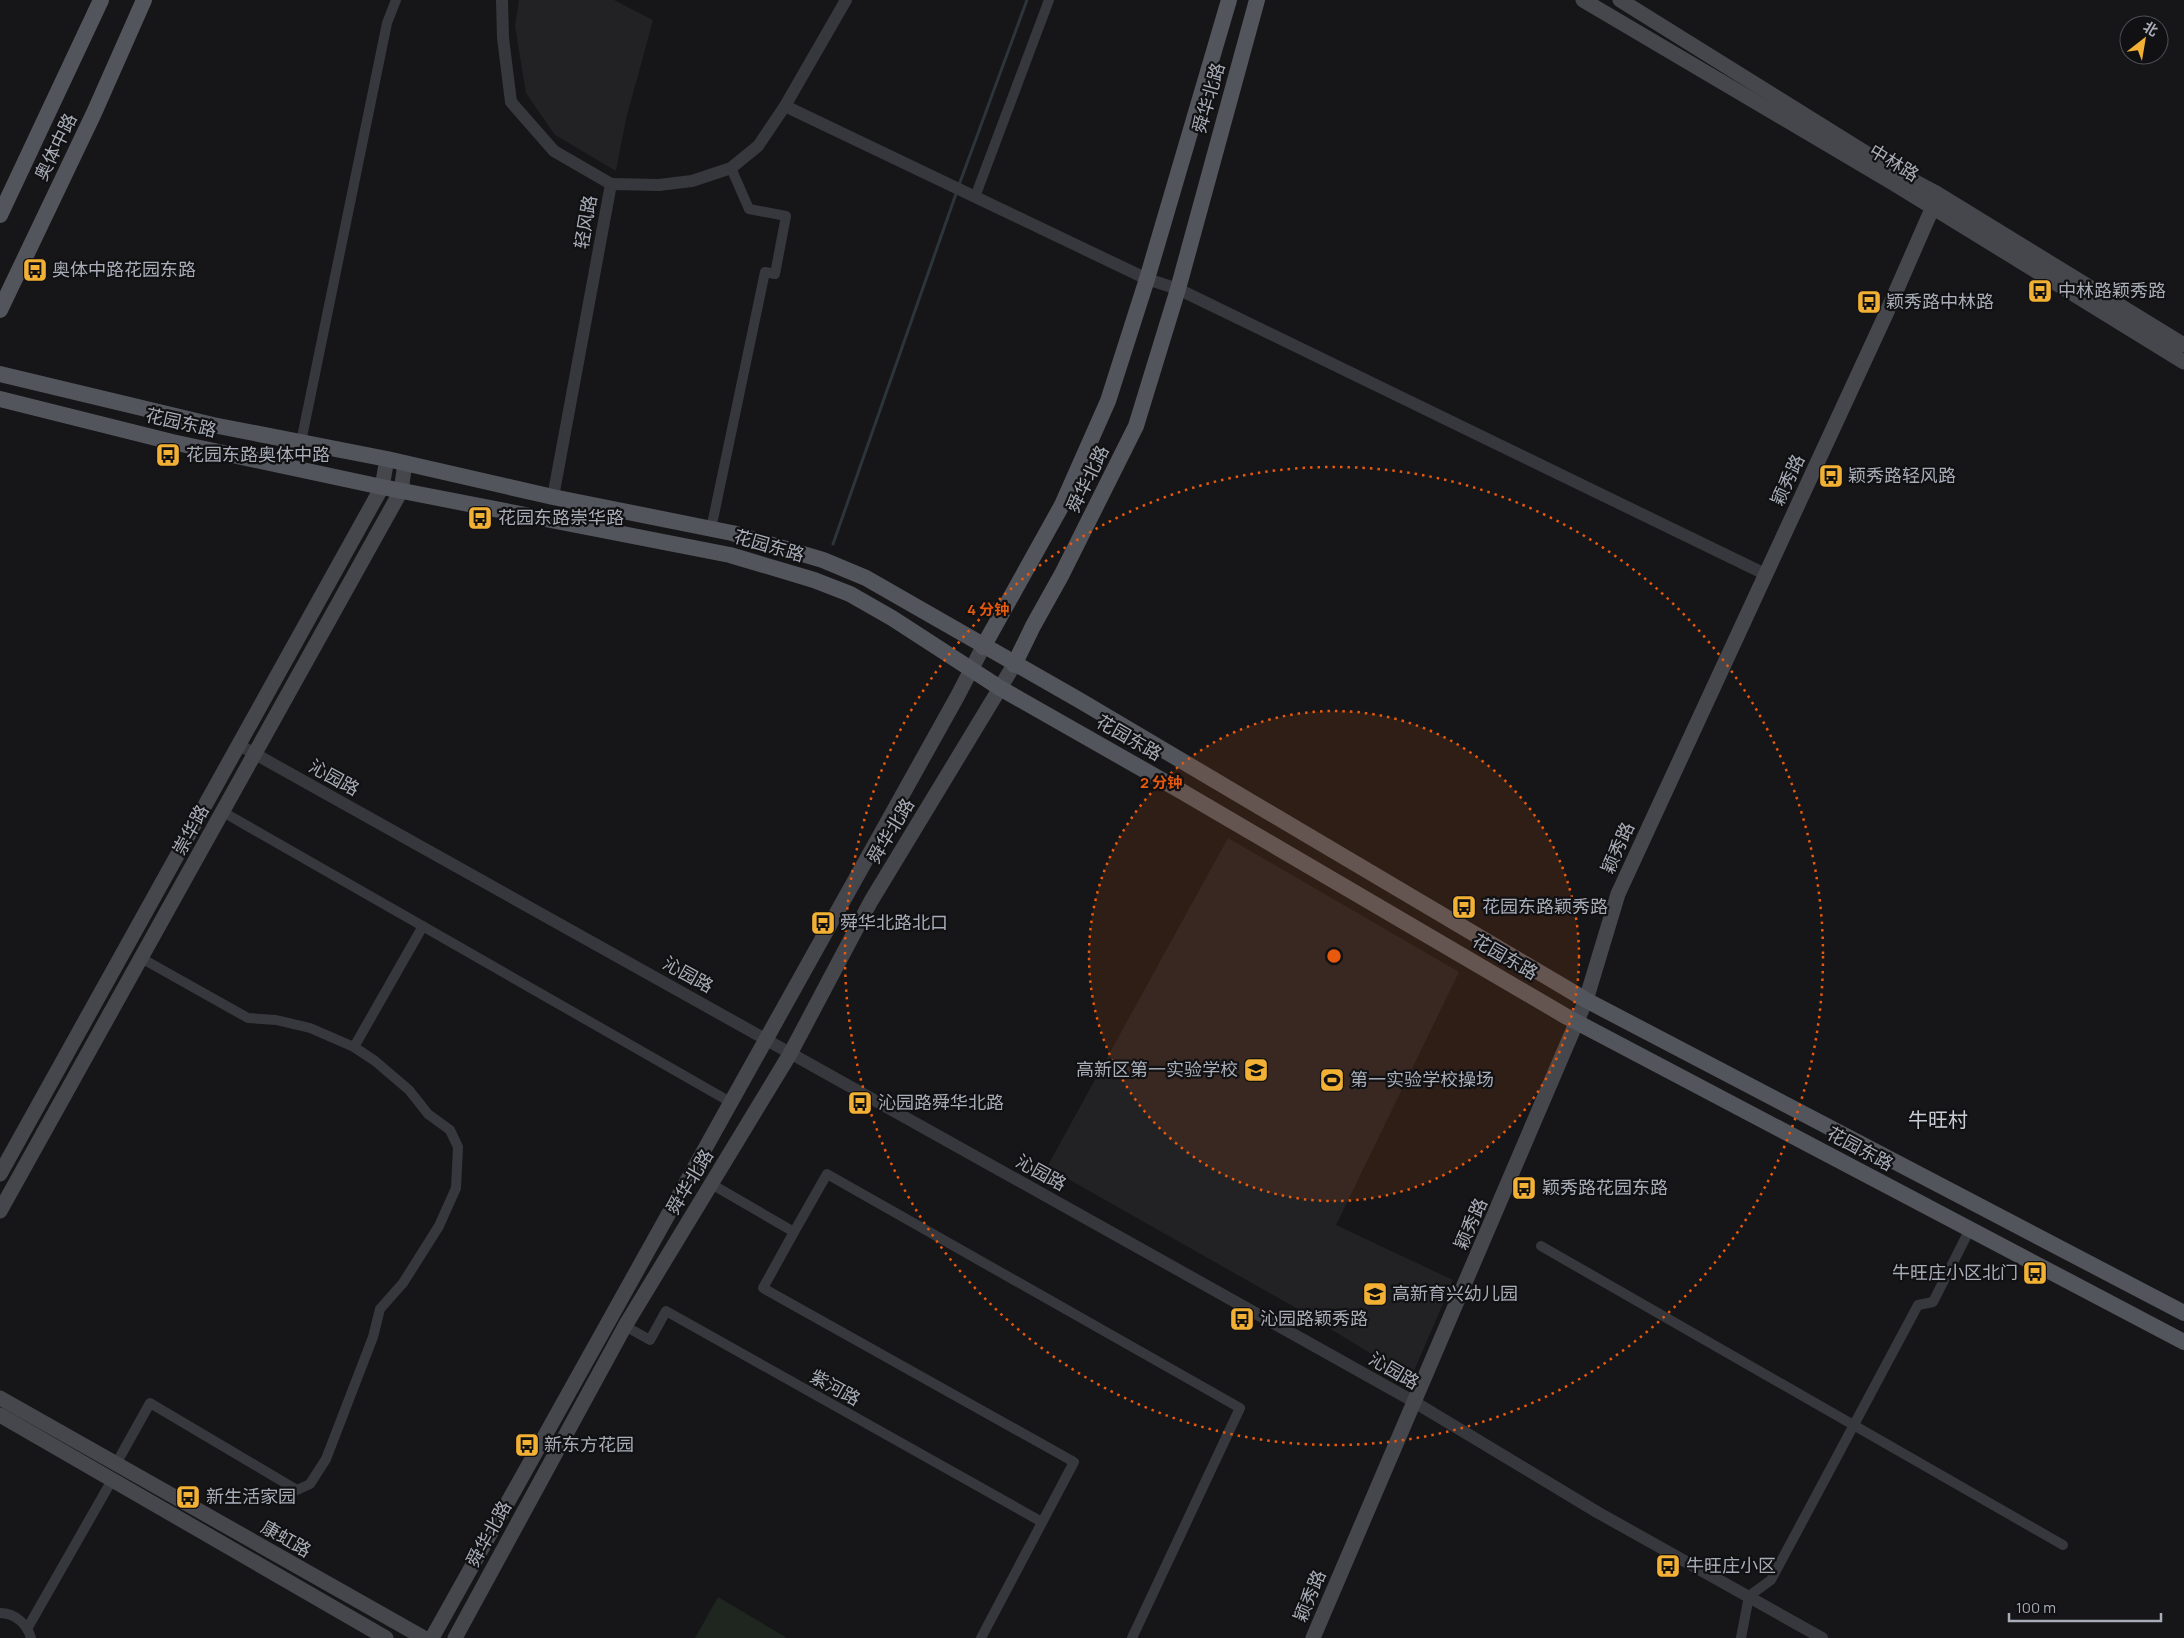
<svg xmlns="http://www.w3.org/2000/svg" width="2184" height="1638" font-family="Manrope,'Noto Sans SC',sans-serif">
  <rect width="100%" height="100%" fill="#161618"/>
  <g fill="#222225">
    <polygon points="519,0 614,0 653,20 626,119 616,171 555,135 526,93 515,26"/>
    <polygon points="1228,838 1459,972 1336,1225 1453,1280 1411,1378 1296,1308 1047,1167"/>
  </g>
  <polygon fill="#1e261f" points="718,1597 787,1638 695,1638"/>
  <g fill="none" stroke-linecap="round" stroke-linejoin="round">
    <g stroke="#2c353c" stroke-width="3">
      <polyline points="959,185 1027,0"/>
      <polyline points="833,544 957,191"/>
    </g>
    <g stroke="#37383d" stroke-width="10">
      <polyline points="975,197 1049,0"/>
      <polyline points="301,442 387,23 396,0"/>
      <polyline points="711,529 765,272 775,274 786,216 749,209 731,168"/>
      <polyline points="223,812 732,1103"/>
      <polyline points="354,1047 423,926"/>
      <polyline points="713,1185 794,1232 763,1288 1074,1462 981,1638"/>
      <polyline points="794,1232 827,1174 1240,1408 1132,1638"/>
      <polyline points="1541,1246 2063,1545"/>
      <polyline points="625,1326 650,1340 666,1311 1042,1522"/>
      <polyline points="116,1464 150,1403 297,1490 310,1484 326,1459 373,1337 380,1309 403,1283 439,1226 456,1188 458,1147 450,1130 428,1114 409,1090 375,1061 354,1047 310,1028 276,1020 248,1018 141,958"/>
      <path d="M 0,1613 C 15,1613 27,1624 31,1638"/>
      <polyline points="27,1629 112,1480"/>
      <polyline points="1741,1638 1749,1596 1771,1580 1918,1305 1933,1302 1970,1229"/>
    </g>
    <g stroke="#37383d" stroke-width="12">
      <polyline points="502,0 503,38 511,102 554,151 611,184 553,497"/>
      <polyline points="785,106 1147,279 1178,289 1765,574"/>
      <polyline points="611,184 659,185 692,181 731,168 758,146 785,106 846,0"/>
      <polyline points="239,745 1411,1400 1597,1512 1822,1638"/>
    </g>
    <g stroke="#45474d" stroke-width="15">
      <polyline points="1583,0 1893,183 2184,362"/>
      <polyline points="1620,0 1898,173 1936,193 2184,345"/>
      <polyline points="0,1174 382,487 387,459"/>
      <polyline points="0,1211 401,491 405,463"/>
      <polyline points="0,1398 424,1638"/>
      <polyline points="0,1415 386,1638"/>
      <polyline points="432,1638 957,697 983,647"/>
      <polyline points="455,1638 625,1326 790,1054 871,901 1014,665"/>
      <polyline points="1313,1638 1586,1000 1618,894 1886,314 1932,209 1936,193"/>
    </g>
    <g stroke="#53555c" stroke-width="16">
      <polyline points="0,215 101,0"/>
      <polyline points="0,310 94,113 144,0"/>
      <polyline points="0,374 213,425 387,459 553,497 732,533 823,560 866,578 1079,700 1586,1000 2184,1313"/>
      <polyline points="0,399 172,442 382,487 730,555 814,580 850,594 892,618 1000,688 1181,791 1567,1017 2184,1342"/>
      <polyline points="983,647 1062,505 1108,401 1147,279 1229,0"/>
      <polyline points="1014,665 1033,626 1062,574 1136,426 1178,289 1257,0"/>
    </g>
  </g>
  <circle cx="1334" cy="956" r="245" fill="#e8590c" fill-opacity=".12"/>
  <g fill="none" stroke="#e8590c" stroke-width="2.5" stroke-dasharray="2.5 5">
    <circle cx="1334" cy="956" r="245"/>
    <circle cx="1334" cy="956" r="489"/>
  </g>
  <defs>
    <symbol id="bus-square" viewBox="-11 -11 22 22"><rect x="-9" y="-9" width="18" height="18" rx="4" fill="#f2b134" stroke="#111113"/><path d="M-5-6H5V4H4V6H2V4H-2V6H-4V4H-5ZM-3.5-4V0h7V-4ZM-3.5 1.2v1.5H-2V1.2ZM2 1.2v1.5H3.5V1.2Z" fill="#111"/></symbol>
    <symbol id="school-square" viewBox="-11 -11 22 22"><rect x="-9" y="-9" width="18" height="18" rx="4" fill="#f2b134" stroke="#111113"/><path d="M0-5L7-2L0 1L-7-2ZM-4 1L0 2.5L4 1V4Q0 6-4 4Z" fill="#111"/></symbol>
    <symbol id="stadium-square" viewBox="-11 -11 22 22"><rect x="-9" y="-9" width="18" height="18" rx="4" fill="#f2b134" stroke="#111113"/><path d="M0-5a6.5 5 0 1 0 0 10a6.5 5 0 1 0 0-10ZM-3.5-1.8h7v3.6h-7Z" fill="#111"/></symbol>
  </defs>
  <g fill-rule="evenodd">
    <use href="#bus-square" x="21" y="256" width="28" height="28"/>
    <use href="#bus-square" x="2026" y="277" width="28" height="28"/>
    <use href="#bus-square" x="1855" y="288" width="28" height="28"/>
    <use href="#bus-square" x="154" y="441" width="28" height="28"/>
    <use href="#bus-square" x="1817" y="462" width="28" height="28"/>
    <use href="#bus-square" x="466" y="504" width="28" height="28"/>
    <use href="#bus-square" x="1450" y="893" width="28" height="28"/>
    <use href="#bus-square" x="809" y="909" width="28" height="28"/>
    <use href="#school-square" x="1242" y="1056" width="28" height="28"/>
    <use href="#stadium-square" x="1318" y="1066" width="28" height="28"/>
    <use href="#bus-square" x="846" y="1089" width="28" height="28"/>
    <use href="#bus-square" x="1510" y="1174" width="28" height="28"/>
    <use href="#bus-square" x="2021" y="1259" width="28" height="28"/>
    <use href="#school-square" x="1361" y="1280" width="28" height="28"/>
    <use href="#bus-square" x="1228" y="1305" width="28" height="28"/>
    <use href="#bus-square" x="513" y="1431" width="28" height="28"/>
    <use href="#bus-square" x="174" y="1483" width="28" height="28"/>
    <use href="#bus-square" x="1654" y="1552" width="28" height="28"/>
  </g>
  <g text-anchor="middle" stroke-width="4.5" stroke-linejoin="round" paint-order="stroke">
    <g font-size="18" fill="#a8adb8" stroke="#111113">
      <text transform="translate(1209 98) rotate(-74)" y="6">舜华北路</text>
      <text transform="translate(56 147) rotate(-64)" y="6">奥体中路</text>
      <text transform="translate(1894 163) rotate(31)" y="6">中林路</text>
      <text transform="translate(586 222) rotate(-80)" y="6">轻风路</text>
      <text transform="translate(181 423) rotate(13)" y="6">花园东路</text>
      <text transform="translate(1088 479) rotate(-64)" y="6">舜华北路</text>
      <text transform="translate(1788 480) rotate(-65)" y="6">颖秀路</text>
      <text transform="translate(769 546) rotate(16)" y="6">花园东路</text>
      <text transform="translate(1129 738) rotate(30)" y="6">花园东路</text>
      <text transform="translate(334 778) rotate(29)" y="6">沁园路</text>
      <text transform="translate(191 830) rotate(-61)" y="6">崇华路</text>
      <text transform="translate(891 831) rotate(-59)" y="6">舜华北路</text>
      <text transform="translate(1618 848) rotate(-66)" y="6">颖秀路</text>
      <text transform="translate(1505 957) rotate(30)" y="6">花园东路</text>
      <text transform="translate(688 975) rotate(29)" y="6">沁园路</text>
      <text transform="translate(1860 1149) rotate(28)" y="6">花园东路</text>
      <text transform="translate(1041 1173) rotate(29)" y="6">沁园路</text>
      <text transform="translate(690 1182) rotate(-59)" y="6">舜华北路</text>
      <text transform="translate(1471 1224) rotate(-66)" y="6">颖秀路</text>
      <text transform="translate(1394 1371) rotate(30)" y="6">沁园路</text>
      <text transform="translate(835 1388) rotate(29)" y="6">紫河路</text>
      <text transform="translate(489 1534) rotate(-61)" y="6">舜华北路</text>
      <text transform="translate(286 1539) rotate(30)" y="6">康虹路</text>
      <text transform="translate(1310 1596) rotate(-67)" y="6">颖秀路</text>
    </g>
    <g font-size="18" fill="#a8adb8" stroke="#111113" text-anchor="start">
      <text x="52" y="276">奥体中路花园东路</text>
      <text x="2058" y="297">中林路颖秀路</text>
      <text x="1886" y="308">颖秀路中林路</text>
      <text x="186" y="461">花园东路奥体中路</text>
      <text x="1848" y="482">颖秀路轻风路</text>
      <text x="498" y="524">花园东路崇华路</text>
      <text x="1482" y="913">花园东路颖秀路</text>
      <text x="840" y="929">舜华北路北口</text>
      <text x="1238" y="1076" text-anchor="end">高新区第一实验学校</text>
      <text x="1350" y="1086">第一实验学校操场</text>
      <text x="878" y="1109">沁园路舜华北路</text>
      <text x="1542" y="1194">颖秀路花园东路</text>
      <text x="2018" y="1279" text-anchor="end">牛旺庄小区北门</text>
      <text x="1392" y="1300">高新育兴幼儿园</text>
      <text x="1260" y="1325">沁园路颖秀路</text>
      <text x="544" y="1451">新东方花园</text>
      <text x="206" y="1503">新生活家园</text>
      <text x="1686" y="1572">牛旺庄小区</text>
    </g>
    <g font-size="20" fill="#c9ccd4" stroke="#111113">
      <text x="1938" y="1127">牛旺村</text>
    </g>
  </g>
  <circle cx="1334" cy="956" r="8" fill="#e8590c" stroke="#111113" stroke-width="2.5"/>
  <g font-size="15" text-anchor="middle" font-weight="bold" fill="#e8590c" stroke="#111113" stroke-width="4.5" stroke-linejoin="round" paint-order="stroke">
    <text x="988" y="615">4 分钟</text>
    <text x="1161" y="788">2 分钟</text>
  </g>
  <g transform="translate(2144 40) rotate(31)"><circle r="24" fill="#111113" stroke="#4d4f55"/>
  <path d="M0-4L9 19L0 12L-9 19Z" fill="#f2b134"/>
  <text y="-8" font-size="14" font-weight="bold" text-anchor="middle" fill="#a8adb8">北</text>
  </g>
  <path d="M2009 1613v8h152v-8" fill="none" stroke="#a8adb8" stroke-width="2.5"/>
  <text x="2016" y="1613" font-size="15" fill="#a8adb8" stroke="#111113" stroke-width="4" paint-order="stroke">100 m</text>
</svg>
